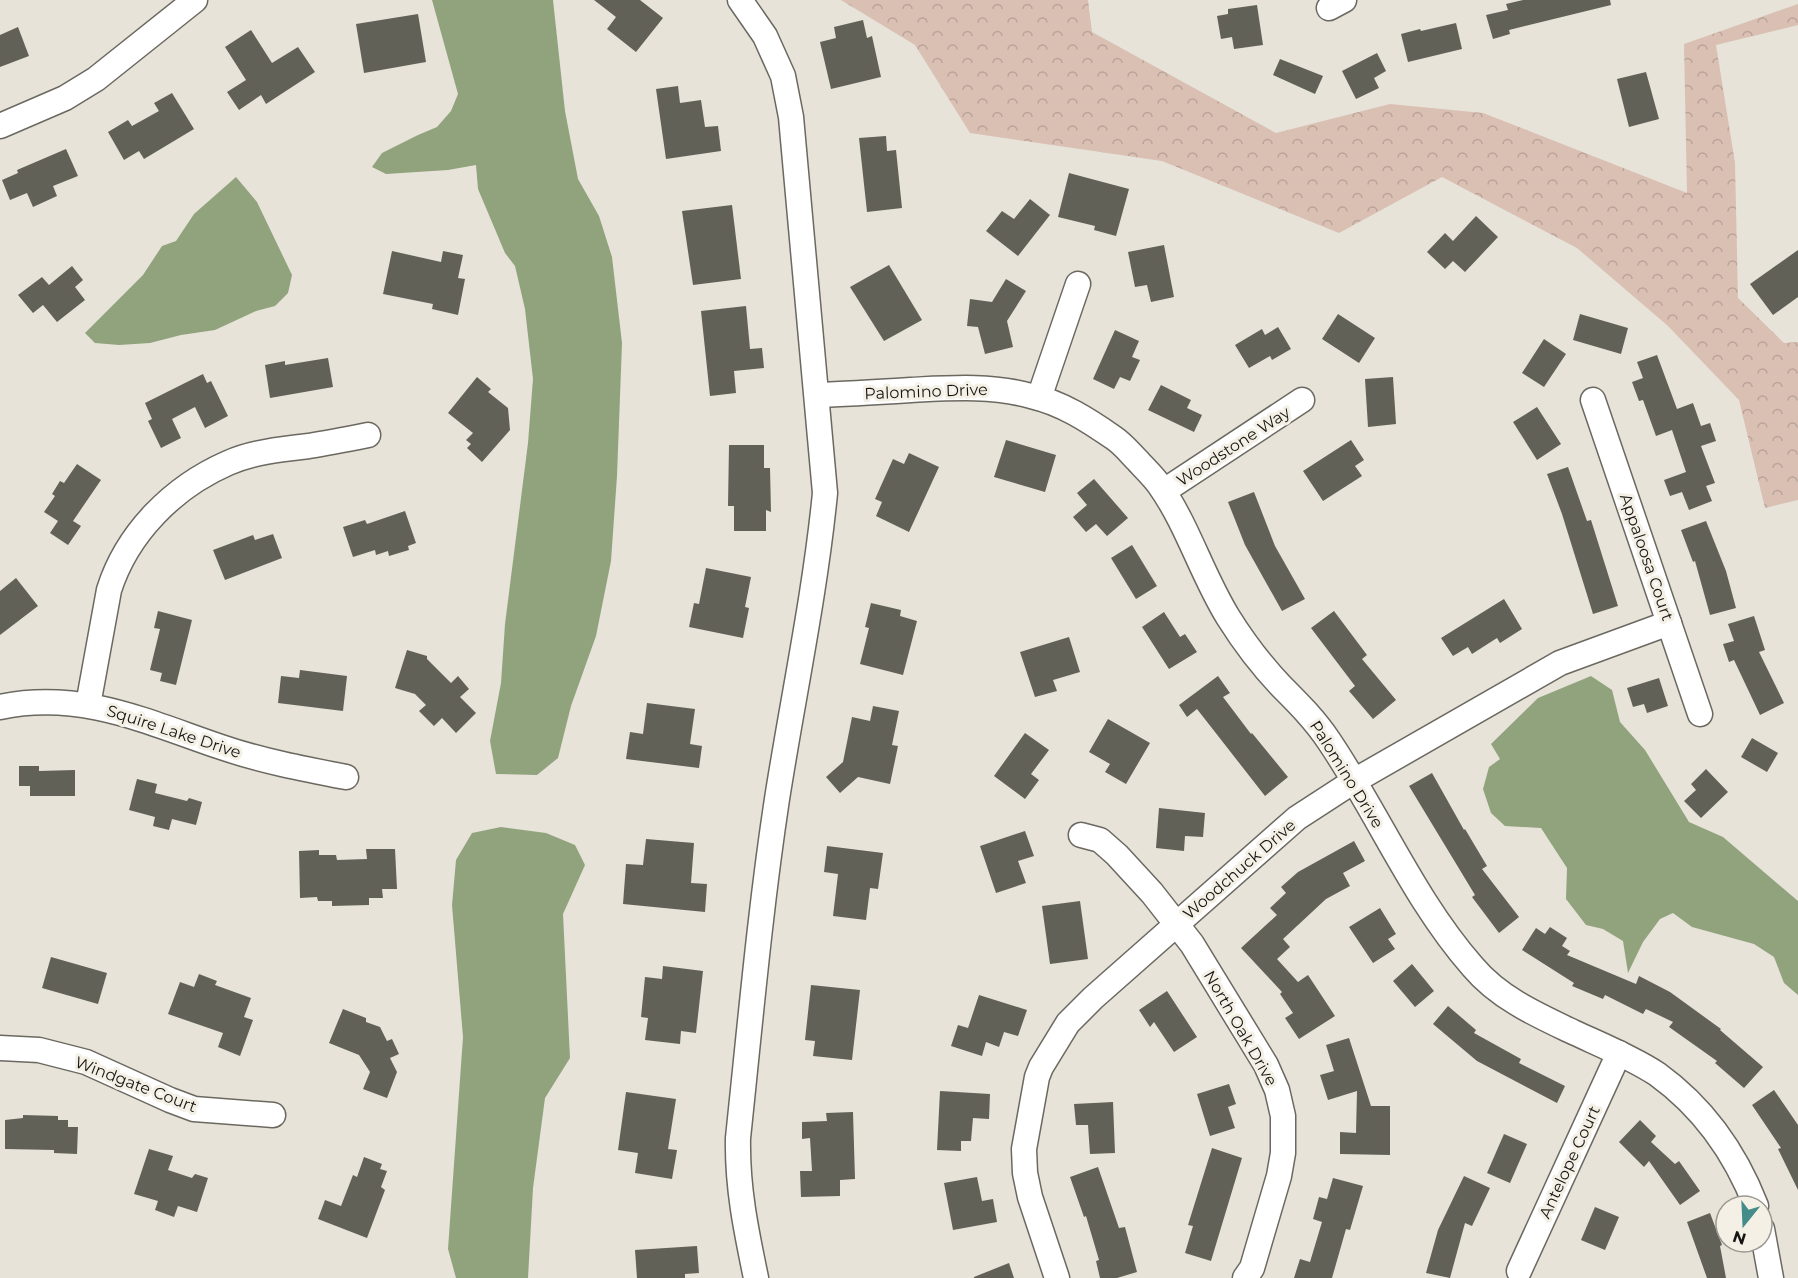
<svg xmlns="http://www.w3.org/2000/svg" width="1798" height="1278" font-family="Montserrat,sans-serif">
  <defs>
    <pattern id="forest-crowns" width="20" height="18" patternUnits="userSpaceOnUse" patternTransform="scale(1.5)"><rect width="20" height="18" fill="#dabfb3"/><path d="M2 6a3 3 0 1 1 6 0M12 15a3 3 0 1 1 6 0" fill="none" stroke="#baa399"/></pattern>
  </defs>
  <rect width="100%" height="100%" fill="#e7e3d9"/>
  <polygon fill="url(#forest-crowns)" points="841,0 1088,0 1092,32 1276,133 1390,104 1483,113 1687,193 1684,44 1798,4 1798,25 1716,45 1735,163 1738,298 1784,343 1798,342 1798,500 1765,508 1739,400 1668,326 1577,248 1442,177 1339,233 1162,161 970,133 915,45"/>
  <g fill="#90a37d">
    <polygon points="432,0 553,0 565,111 578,179 599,216 612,257 622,343 617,476 611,561 596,636 571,706 558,758 537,775 496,774 490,741 501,683 505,624 528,443 533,379 525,309 515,266 505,253 478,189 476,165 448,170 386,174 372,167 382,153 418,135 437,127 451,111 458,94"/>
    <polygon points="236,177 257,202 292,275 288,293 275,306 256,311 215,330 181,335 150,343 119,345 95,343 85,333 143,275 162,246 176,241 194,214"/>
    <polygon points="1591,676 1612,690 1620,722 1645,750 1689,822 1723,837 1798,901 1798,995 1784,983 1774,957 1754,944 1692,927 1673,913 1660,919 1643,942 1628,973 1623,941 1603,929 1586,925 1566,899 1567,868 1541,828 1505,826 1491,813 1483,789 1489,767 1500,759 1491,744 1538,698"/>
    <polygon points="501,827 546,833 575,845 585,865 563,914 570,1058 545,1098 533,1188 528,1278 456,1278 448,1249 463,1037 452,905 456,860 472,833"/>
  </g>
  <g fill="#616158">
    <polygon points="594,0 640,0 663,18 636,52 607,29 616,17"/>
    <polygon points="1523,0 1610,0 1611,5 1509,30 1510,34 1493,39 1486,15 1508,10 1506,4"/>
    <polygon points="1257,5 1263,45 1234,49 1232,37 1221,39 1217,16 1228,14 1228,9"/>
    <polygon points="418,14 426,62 364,73 356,24"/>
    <polygon points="863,20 867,38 872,36 881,77 831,89 820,42 836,38 834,27"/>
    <polygon points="1456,23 1462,49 1408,62 1401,34 1420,29 1421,31"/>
    <polygon points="18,27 29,56 0,67 0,35"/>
    <polygon points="251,30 272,63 298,47 315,72 266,104 261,95 239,110 227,92 246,80 225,47"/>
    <polygon points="1377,53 1386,71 1374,78 1379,88 1356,99 1342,71"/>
    <polygon points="1280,59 1323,76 1315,94 1273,75"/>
    <polygon points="1646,72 1659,119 1629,127 1617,79"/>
    <polygon points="678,86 680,103 701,100 705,127 718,126 721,151 666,159 656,89"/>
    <polygon points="172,93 194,129 144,159 139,151 124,160 108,132 128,120 132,126 159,111 154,103"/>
    <polygon points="886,136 887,151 896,150 902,208 867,212 859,138"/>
    <polygon points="66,149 78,176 53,186 57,196 33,207 27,193 10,200 2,180 18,173 17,170"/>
    <polygon points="1069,173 1129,189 1116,236 1094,230 1095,226 1058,217"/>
    <polygon points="1030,199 1050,215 1018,256 986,231 1002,211 1014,219"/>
    <polygon points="732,205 741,279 693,285 682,211"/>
    <polygon points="1476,216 1498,237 1465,272 1453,261 1445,269 1427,252 1445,233 1453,241"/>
    <polygon points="1164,245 1174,297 1151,302 1147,285 1135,287 1128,252"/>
    <polygon points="1798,250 1798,297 1773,315 1750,284"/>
    <polygon points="392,251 441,262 443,251 463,255 458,278 465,279 458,315 432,309 433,304 383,294"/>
    <polygon points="889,265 922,320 884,341 850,287"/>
    <polygon points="72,266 83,280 75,287 85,300 57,322 43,305 33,313 18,295 42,277 49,285"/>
    <polygon points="1006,279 1026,291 1007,321 1013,347 985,354 978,327 967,326 970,299 992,302"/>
    <polygon points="746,306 750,349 762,348 764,368 734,371 736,393 710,396 701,311"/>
    <polygon points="1338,314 1375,338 1359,363 1322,339"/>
    <polygon points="1580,314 1628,328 1621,354 1573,340"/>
    <polygon points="1278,327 1291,349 1272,360 1270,356 1249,368 1235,345 1262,329 1265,335"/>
    <polygon points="1115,330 1139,341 1132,357 1140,360 1130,381 1120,377 1114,389 1093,379"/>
    <polygon points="1544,339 1566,354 1544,387 1522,373"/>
    <polygon points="1657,355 1677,409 1693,403 1701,426 1710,423 1716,441 1701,446 1715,483 1706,486 1712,501 1689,510 1682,492 1670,496 1664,480 1686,472 1672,430 1656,436 1643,400 1639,401 1632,382 1643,378 1637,362"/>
    <polygon points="328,358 333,387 270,398 265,365 285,361 285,365"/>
    <polygon points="203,374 207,383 211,381 228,416 205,428 195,407 172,419 181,438 161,448 148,421 152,419 145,403"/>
    <polygon points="477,377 491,389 488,392 508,408 510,430 482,462 467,448 471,444 466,440 473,433 448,413"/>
    <polygon points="1393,377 1396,424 1368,427 1365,379"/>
    <polygon points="1161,385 1191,400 1187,408 1202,415 1194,432 1148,410"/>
    <polygon points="1537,407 1561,444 1537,460 1513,422"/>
    <polygon points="1006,440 1056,455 1045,492 994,477"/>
    <polygon points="1351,440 1364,460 1355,466 1362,476 1323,501 1303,471"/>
    <polygon points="729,445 764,445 764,468 770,468 771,512 766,510 766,531 734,531 734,506 728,506"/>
    <polygon points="909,453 939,467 909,532 876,516 882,502 875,499 893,459 904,464"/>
    <polygon points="77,464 101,480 73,521 81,526 68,545 50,533 58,521 44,512 55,496 52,494 60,481 64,483"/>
    <polygon points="1568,467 1587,521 1591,520 1618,606 1593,614 1562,514 1547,474"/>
    <polygon points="1094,479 1128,518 1107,536 1096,524 1086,532 1073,517 1087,505 1077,493"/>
    <polygon points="1254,492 1275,546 1305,599 1282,611 1245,545 1228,502"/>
    <polygon points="405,511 416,543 408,546 409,550 389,556 388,551 376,555 375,550 353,557 343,527 365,520 367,524"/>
    <polygon points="1706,521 1726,571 1736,608 1710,615 1695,561 1693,562 1681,530"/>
    <polygon points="273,534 282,558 225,580 213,550 253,535 255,540"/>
    <polygon points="1132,545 1157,586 1136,599 1111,558"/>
    <polygon points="706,568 751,577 745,607 749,608 743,638 689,627 694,603 699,604"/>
    <polygon points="16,578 38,606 0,635 0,591"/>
    <polygon points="1504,599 1522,629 1500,643 1497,638 1472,654 1468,647 1453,656 1441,638"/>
    <polygon points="871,603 901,610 900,616 917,621 903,675 860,664 869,628 865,627"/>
    <polygon points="158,611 192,620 176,685 160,681 162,673 150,670 160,629 154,628"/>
    <polygon points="1334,611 1367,655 1362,659 1396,700 1373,719 1349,691 1355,686 1311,628"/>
    <polygon points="1164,612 1180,637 1185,634 1197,652 1169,669 1142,627"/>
    <polygon points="1754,616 1765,650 1759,652 1784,703 1760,715 1734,660 1729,662 1723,644 1734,641 1728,624"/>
    <polygon points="1069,637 1080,672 1053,680 1057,691 1035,697 1020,652"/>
    <polygon points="407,650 427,656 427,659 451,683 458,676 469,689 460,697 476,713 456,733 442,718 434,726 419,711 426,705 415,694 395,688"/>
    <polygon points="300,670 347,676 343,711 278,703 281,676 299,678"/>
    <polygon points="1218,676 1230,693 1223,697 1251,734 1252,733 1288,777 1265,796 1197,709 1187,717 1179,705"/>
    <polygon points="1659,678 1668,706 1647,713 1644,704 1633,707 1627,688"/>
    <polygon points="647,703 695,709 690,744 702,746 699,768 626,759 630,732 643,734"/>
    <polygon points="873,706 899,711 892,745 898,746 890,784 858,777 840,793 826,777 843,762 852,717 870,721"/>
    <polygon points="1108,719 1150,743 1126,784 1105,772 1110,764 1089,752"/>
    <polygon points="1025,733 1049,750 1031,774 1039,780 1025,799 994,776"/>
    <polygon points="1752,738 1778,753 1767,772 1741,757"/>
    <polygon points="19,766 39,766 39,771 75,770 75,796 30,796 30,786 19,786"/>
    <polygon points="1706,769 1728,792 1701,818 1684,801 1696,790 1691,784"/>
    <polygon points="1432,773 1464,830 1465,829 1487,866 1482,869 1519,917 1499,933 1472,897 1475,895 1409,786"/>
    <polygon points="137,779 157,784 155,793 187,801 189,798 202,802 196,825 172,819 169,830 153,826 155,817 129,810"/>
    <polygon points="1159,808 1205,813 1203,837 1185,836 1184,851 1156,848"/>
    <polygon points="1025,831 1034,856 1018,861 1026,883 996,893 980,846"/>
    <polygon points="646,839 694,843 691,883 707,884 705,912 623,904 626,864 643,865"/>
    <polygon points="1354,841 1365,861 1343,873 1350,886 1326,899 1283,939 1290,947 1277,959 1298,982 1308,975 1335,1016 1299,1039 1285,1018 1293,1013 1280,994 1282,992 1241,948 1277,915 1270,908 1286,893 1281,887 1298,872"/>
    <polygon points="827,846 883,853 878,889 870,888 866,920 833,916 838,874 824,872"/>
    <polygon points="366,849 395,849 397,889 382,889 383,898 369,898 369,905 332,906 332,901 318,901 317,897 300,898 299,851 319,850 319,855 336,855 337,860 367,859"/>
    <polygon points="1080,901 1088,959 1050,964 1042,906"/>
    <polygon points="1380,908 1396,934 1388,939 1395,949 1373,963 1349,927"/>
    <polygon points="1550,927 1567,938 1562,946 1570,951 1567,955 1636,984 1639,976 1670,992 1721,1029 1720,1030 1763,1067 1744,1088 1715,1063 1717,1061 1669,1027 1673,1022 1646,1009 1643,1014 1605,995 1603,999 1572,986 1574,983 1522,950 1536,928 1545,934"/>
    <polygon points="51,957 107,973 98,1004 42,988"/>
    <polygon points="1412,964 1434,991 1415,1007 1393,981"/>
    <polygon points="663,966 703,971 696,1033 681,1031 680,1044 645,1040 648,1018 641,1017 645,977 662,979"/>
    <polygon points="199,974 217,981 215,985 251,998 244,1017 253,1020 240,1056 218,1047 223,1033 168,1014 180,982 194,987"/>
    <polygon points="811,985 860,990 852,1060 813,1056 815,1041 805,1040"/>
    <polygon points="1167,991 1197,1037 1174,1052 1154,1022 1150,1027 1139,1010"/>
    <polygon points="979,995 1027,1010 1018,1036 1004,1032 999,1047 986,1042 982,1056 951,1046 958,1025 968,1028"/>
    <polygon points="1448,1006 1476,1030 1474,1033 1521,1059 1519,1063 1565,1086 1557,1103 1477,1061 1433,1024"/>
    <polygon points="343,1009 366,1018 366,1022 380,1027 387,1041 392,1039 399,1054 390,1058 397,1072 387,1098 363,1089 370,1072 359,1055 329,1043"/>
    <polygon points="1349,1038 1371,1106 1390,1106 1390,1155 1340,1154 1340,1132 1356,1133 1357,1091 1328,1100 1320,1075 1334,1071 1326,1045"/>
    <polygon points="1229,1084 1236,1104 1228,1107 1235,1128 1210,1136 1197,1094"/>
    <polygon points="1774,1090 1798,1125 1798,1190 1778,1149 1781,1148 1752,1105"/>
    <polygon points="940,1091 990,1094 989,1119 973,1118 971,1141 961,1141 961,1151 937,1150"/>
    <polygon points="626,1092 676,1099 668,1149 677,1150 672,1179 635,1173 638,1153 618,1150"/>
    <polygon points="1113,1102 1115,1153 1090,1154 1088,1125 1076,1125 1074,1104"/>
    <polygon points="853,1112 855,1179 840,1180 840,1196 801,1197 800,1171 812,1171 810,1138 802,1139 802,1122 827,1121 826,1113"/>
    <polygon points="23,1115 58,1116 58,1120 68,1120 68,1127 78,1127 77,1154 54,1153 54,1150 5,1149 5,1120 23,1118"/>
    <polygon points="1640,1120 1656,1136 1651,1142 1675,1164 1679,1161 1700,1191 1680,1205 1649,1161 1644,1167 1619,1142"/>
    <polygon points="1504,1134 1527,1144 1510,1183 1487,1173"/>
    <polygon points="1212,1148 1242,1158 1211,1261 1185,1253 1193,1226 1188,1225"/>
    <polygon points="149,1149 173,1156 168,1170 192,1178 195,1174 208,1178 197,1212 178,1206 174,1217 155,1210 158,1201 134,1194"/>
    <polygon points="364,1157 382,1164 380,1169 387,1171 381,1187 385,1190 367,1238 318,1219 325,1200 341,1206 353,1175 357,1177"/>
    <polygon points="1098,1167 1119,1228 1125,1227 1137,1272 1117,1278 1100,1278 1096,1261 1099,1260 1086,1216 1084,1217 1070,1177"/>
    <polygon points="1464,1176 1490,1188 1472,1226 1465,1223 1450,1278 1426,1273 1438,1230"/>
    <polygon points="977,1177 982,1201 993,1199 997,1222 953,1230 944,1183"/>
    <polygon points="1333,1178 1363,1186 1350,1230 1346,1229 1332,1278 1294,1278 1300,1259 1310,1262 1322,1222 1313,1219 1319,1197 1327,1199"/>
    <polygon points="1595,1207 1619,1217 1605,1250 1581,1240"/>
    <polygon points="1710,1213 1722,1245 1720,1246 1726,1278 1707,1278 1687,1222"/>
    <polygon points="697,1246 699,1273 685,1274 685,1278 637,1278 635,1250"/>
    <polygon points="1009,1263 1014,1278 974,1278 974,1277"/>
  </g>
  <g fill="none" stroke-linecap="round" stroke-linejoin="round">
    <defs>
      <g id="minor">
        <path d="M 740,0 L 765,36 L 783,76 L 791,117 L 825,493 C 815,595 793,697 777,799 C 760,911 750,1025 738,1138 C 737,1187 746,1230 756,1278"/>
        <polyline points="1329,8 1344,0"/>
        <polyline points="0,126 65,98 96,79 195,0"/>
        <path d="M 817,395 C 849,394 880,392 911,390 C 951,388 992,385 1031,396 C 1062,403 1088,420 1114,438 C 1123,444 1130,453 1138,461 C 1145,469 1154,477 1160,486 C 1188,526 1202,575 1228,617 C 1243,641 1261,665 1281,686 C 1299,704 1315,720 1329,741 C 1379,815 1414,900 1473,967 C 1499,998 1537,1015 1573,1032 C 1601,1045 1631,1057 1657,1074 C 1704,1108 1735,1152 1756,1206"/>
        <polyline points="1039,398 1078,284"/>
        <polyline points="1593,400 1700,714"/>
        <polyline points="1164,491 1302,400"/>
        <path d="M 88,705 L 109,590 C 127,533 173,487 228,463 C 253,452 282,449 309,446 C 328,443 348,439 368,435"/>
        <path d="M 0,707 C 81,690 147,722 221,747 C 262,761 304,769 346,777"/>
        <polyline points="1081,835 1100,840 1117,855 1152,893 1192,944 1266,1065 1277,1090 1283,1116 1283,1153 1279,1176 1252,1268 1245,1278"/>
        <polyline points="0,1048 39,1050 86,1062 170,1100 194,1109 273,1115"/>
        <polyline points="1762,1229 1771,1278"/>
        <polyline points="1519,1271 1619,1053"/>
        <polyline points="1057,1278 1030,1197 1025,1173 1024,1149 1037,1077 1041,1067 1068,1023 1093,998 1297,818 1354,781 1560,663 1669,623"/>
      </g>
    </defs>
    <use href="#minor" stroke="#6b6860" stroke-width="27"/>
    <use href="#minor" stroke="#fff" stroke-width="24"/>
  </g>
  <g text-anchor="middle" stroke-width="6" stroke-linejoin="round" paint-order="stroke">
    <g font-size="16" fill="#161511" stroke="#f4f0e6">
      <text transform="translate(926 391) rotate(-2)" y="6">Palomino Drive</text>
      <text transform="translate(1233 446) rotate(-33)" y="6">Woodstone Way</text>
      <text transform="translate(1647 557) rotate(71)" y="6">Appaloosa Court</text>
      <text transform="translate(174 731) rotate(18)" y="6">Squire Lake Drive</text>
      <text transform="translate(1347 774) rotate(58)" y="6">Palomino Drive</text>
      <text transform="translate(1239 869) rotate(-41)" y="6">Woodchuck Drive</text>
      <text transform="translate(1241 1028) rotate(60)" y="6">North Oak Drive</text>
      <text transform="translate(136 1084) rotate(21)" y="6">Windgate Court</text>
      <text transform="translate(1569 1162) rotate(-65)" y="6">Antelope Court</text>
    </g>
  </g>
  <g transform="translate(1744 1224) rotate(198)"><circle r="28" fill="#f4f0e6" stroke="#9b9891" stroke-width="1.5"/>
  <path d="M0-4.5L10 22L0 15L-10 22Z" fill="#448c8a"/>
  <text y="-9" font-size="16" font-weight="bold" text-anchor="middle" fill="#161511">N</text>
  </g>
</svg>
